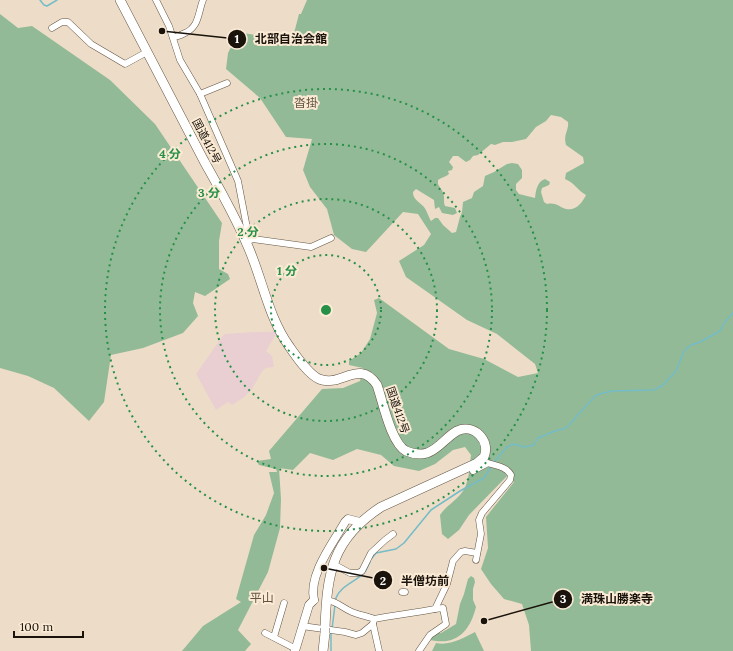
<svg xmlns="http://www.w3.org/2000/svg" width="733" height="651" font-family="Lora,'Noto Sans JP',serif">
  <rect width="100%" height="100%" fill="#edddc8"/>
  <polygon fill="#e9cfd1" points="274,329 276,334 266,351 272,356 274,367 266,368 263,370 252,389 243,398 232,405 228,402 216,410 196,374 224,334 255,332 271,332"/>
  <g fill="#93ba96" fill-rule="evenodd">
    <path d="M 307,0 L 733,0 L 733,651 L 531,651 L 529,625 L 522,604 L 504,599 L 491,584 L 481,569 L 488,548 L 486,517 L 514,482 L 507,476 L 469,515 L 459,530 L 448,539 L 442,534 L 440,515 C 446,506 454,502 460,495 C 470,484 469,468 471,455 L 465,447 L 453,450 L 435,464 L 419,471 L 394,466 L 381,455 L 357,449 L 333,460 L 310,453 L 293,470 L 279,468 L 281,499 L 280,528 L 268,572 L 238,630 L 251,644 L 245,651 L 182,651 L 203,626 L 241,602 L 236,599 L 254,535 L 266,515 L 274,493 L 269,472 L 277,472 L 276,469 L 259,465 L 257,461 L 271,459 L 269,451 L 322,389 L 343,388 L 360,381 L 363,368 L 349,365 L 349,361 L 361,353 L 370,339 L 377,313 L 374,300 L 379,298 L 449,349 L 484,359 L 518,377 L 538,373 L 535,364 L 497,334 L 467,320 L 406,277 L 399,261 L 424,245 L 431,234 L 418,214 L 403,212 L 366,252 L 352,249 L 334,235 L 327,209 L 310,187 L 303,170 L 312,139 L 286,137 L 260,98 L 226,69 L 228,53 L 237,35 L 243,33 L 292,41 L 299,14 L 301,14 ZM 551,115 L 561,117 L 568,122 C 569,131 563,134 566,145 L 583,157 L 584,163 L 566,173 L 565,179 C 575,183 577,190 586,195 C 582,203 576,211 566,209 C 559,207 556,202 547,204 L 544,202 L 541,192 L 542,188 L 549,185 L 550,182 L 545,179 C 537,182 536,190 535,198 L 519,194 L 516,190 L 516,184 L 522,178 L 522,170 L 518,164 L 512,163 L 507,164 L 494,172 L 485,176 L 483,186 L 474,192 L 472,198 L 463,202 L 462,212 L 460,217 L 456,232 L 452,233 L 443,225 L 438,218 L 435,218 L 431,221 C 428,216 427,210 423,206 C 418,201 413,199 413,192 L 416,189 L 434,200 L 435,209 L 439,207 L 442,213 L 453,215 L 457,213 L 455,208 L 445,206 C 443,201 445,197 443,193 C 442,189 439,187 438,184 L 438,180 C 442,177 446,177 449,174 L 448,171 L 452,170 L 453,167 L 449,162 L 453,156 L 458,156 L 466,162 L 470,160 L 473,156 L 478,155 L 491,144 L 495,145 L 503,142 L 512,142 L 526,139 L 536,127 L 546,121 Z"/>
    <polygon points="0,14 18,28 32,26 110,80 155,124 222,223 219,241 219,269 228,274 230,279 205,296 195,292 193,303 198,316 183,333 143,348 111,355 104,402 89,421 54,388 28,376 0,368"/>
    <path d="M 471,576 L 474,578 L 475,582 L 473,589 L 473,600 L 476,607 C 470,631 457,646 430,640 L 435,632 L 441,633 L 456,624 L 460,604 L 464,594 L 468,579 Z"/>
    <path d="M 475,632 L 484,651 L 432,651 L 436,643 C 450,646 463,638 475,632 Z"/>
  </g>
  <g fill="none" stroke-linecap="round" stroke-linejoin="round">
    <g stroke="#74bcc7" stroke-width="1.5">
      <polyline points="40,0 44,5 47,6 57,0"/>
      <polyline points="494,462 507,447 514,444 524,447 534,445 538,438 555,431 566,428 596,395 612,391 654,390 663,385 676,371 684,351 691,345 700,342 720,331 724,323 733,313"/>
      <polyline points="372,558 376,553 396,549 404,543 431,510 460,491 484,478 492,465"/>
      <path d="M 335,601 C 339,586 354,583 364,573 C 367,570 368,565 370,562"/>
      <polyline points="332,629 335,605"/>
      <polyline points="331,651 331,633"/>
    </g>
    <defs>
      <g id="minor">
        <polyline points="156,0 169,26 180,60 200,94 238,181 248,233 246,242 253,239 311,247 331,238"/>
        <polyline points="52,28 62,22 68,22 91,44 125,64 147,52"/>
        <path d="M 173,37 C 177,37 181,35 185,33 C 199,27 198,13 203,0"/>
        <polyline points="200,94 227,83"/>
        <path d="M 473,471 L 488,463 C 496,466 506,466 511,475 L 510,480 L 482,513 L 479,520 L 481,534 L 476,560"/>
        <polyline points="333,564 350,573 358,573 362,571 371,553 385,540 393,534"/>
        <polyline points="402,592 405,592"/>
        <path d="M 326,600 C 337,601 342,608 352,612 C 359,615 367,616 374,619 L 373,624 L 379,651"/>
        <path d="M 374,619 C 394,615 415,613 435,609 L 447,584 L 453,561 L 461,552 L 465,551 L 477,553"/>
        <polyline points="302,626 345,632 356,635 362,633 373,624"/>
        <polyline points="265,633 296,649"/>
        <polyline points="274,637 284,603"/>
        <polyline points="419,651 430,635 446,624 443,608 435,609"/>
      </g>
      <g id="major">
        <path d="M 314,600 C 308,575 333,543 345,522 L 348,519 L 360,522"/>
        <polyline points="295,651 309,605 314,600"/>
      </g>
      <g id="highway">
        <path d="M 120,0 C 148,54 176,107 204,161 C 219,188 234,214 246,242 C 262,276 267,315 289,346 C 296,356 308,374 319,379 C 341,388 359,358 377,385 C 383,402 391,443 406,451 C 413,454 420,455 427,453 C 439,449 446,437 457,431 C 474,423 491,441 484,457 L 477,463 L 381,507 C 332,539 327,573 325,628"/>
        <polyline points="323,651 325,633"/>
      </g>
    </defs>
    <use href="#minor" stroke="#635543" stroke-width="7"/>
    <use href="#major" stroke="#635543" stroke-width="9"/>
    <use href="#highway" stroke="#635543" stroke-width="10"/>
    <use href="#minor" stroke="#fff" stroke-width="6"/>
    <use href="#major" stroke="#fff" stroke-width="8"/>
    <use href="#highway" stroke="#fff" stroke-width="9"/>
    <defs>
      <polyline id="highway-bridge" points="325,633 325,628"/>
    </defs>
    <use href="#highway-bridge" stroke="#635543" stroke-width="10" stroke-linecap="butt"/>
    <use href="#highway-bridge" stroke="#fff" stroke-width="9"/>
  </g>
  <g fill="none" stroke="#269048" stroke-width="2" stroke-dasharray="2 4">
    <circle cx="326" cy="310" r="55"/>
    <circle cx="326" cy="310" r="111"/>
    <circle cx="326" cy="310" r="166"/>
    <circle cx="326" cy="310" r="221"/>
  </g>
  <g text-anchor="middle" stroke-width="4" stroke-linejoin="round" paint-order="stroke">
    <g font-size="11" fill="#19130c" stroke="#fbebd5">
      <text transform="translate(207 141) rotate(62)" y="4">国道412号</text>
      <text transform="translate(398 410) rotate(71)" y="4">国道412号</text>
    </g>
    <g font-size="12" fill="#625442" stroke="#fbebd5">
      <text x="306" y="107">沓掛</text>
      <text x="262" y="602">平山</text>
    </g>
  </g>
  <circle cx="326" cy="310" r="6" fill="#269048" stroke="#fbebd5" stroke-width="2"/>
  <g font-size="12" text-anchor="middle" font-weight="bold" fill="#269048" stroke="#fbebd5" stroke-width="4" stroke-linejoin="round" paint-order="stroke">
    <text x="170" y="158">4 分</text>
    <text x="209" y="197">3 分</text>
    <text x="248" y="236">2 分</text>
    <text x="287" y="275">1 分</text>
  </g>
  <path fill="none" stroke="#19130c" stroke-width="1.5" d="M162 31L237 39M324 568L383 580M484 621L563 599"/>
  <g fill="#19130c" stroke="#fbebd5" stroke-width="1.5">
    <circle cx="162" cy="31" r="4"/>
    <circle cx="324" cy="568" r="4"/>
    <circle cx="484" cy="621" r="4"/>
    <circle cx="237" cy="39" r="10"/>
    <circle cx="383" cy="580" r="10"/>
    <circle cx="563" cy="599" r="10"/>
  </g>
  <g font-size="12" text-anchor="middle" font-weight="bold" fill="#fff">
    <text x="237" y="43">1</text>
    <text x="383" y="585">2</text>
    <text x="563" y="603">3</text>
  </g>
  <g font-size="12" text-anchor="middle" font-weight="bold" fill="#19130c" stroke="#fbebd5" stroke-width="4" stroke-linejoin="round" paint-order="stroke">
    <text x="291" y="43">北部自治会館</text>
    <text x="425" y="585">半僧坊前</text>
    <text x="617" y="603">満珠山勝楽寺</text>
  </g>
  <path d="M14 631v6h69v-6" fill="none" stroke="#19130c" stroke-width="2"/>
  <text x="20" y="631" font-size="12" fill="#19130c" stroke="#fbebd5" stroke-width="3" paint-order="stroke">100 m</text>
</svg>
